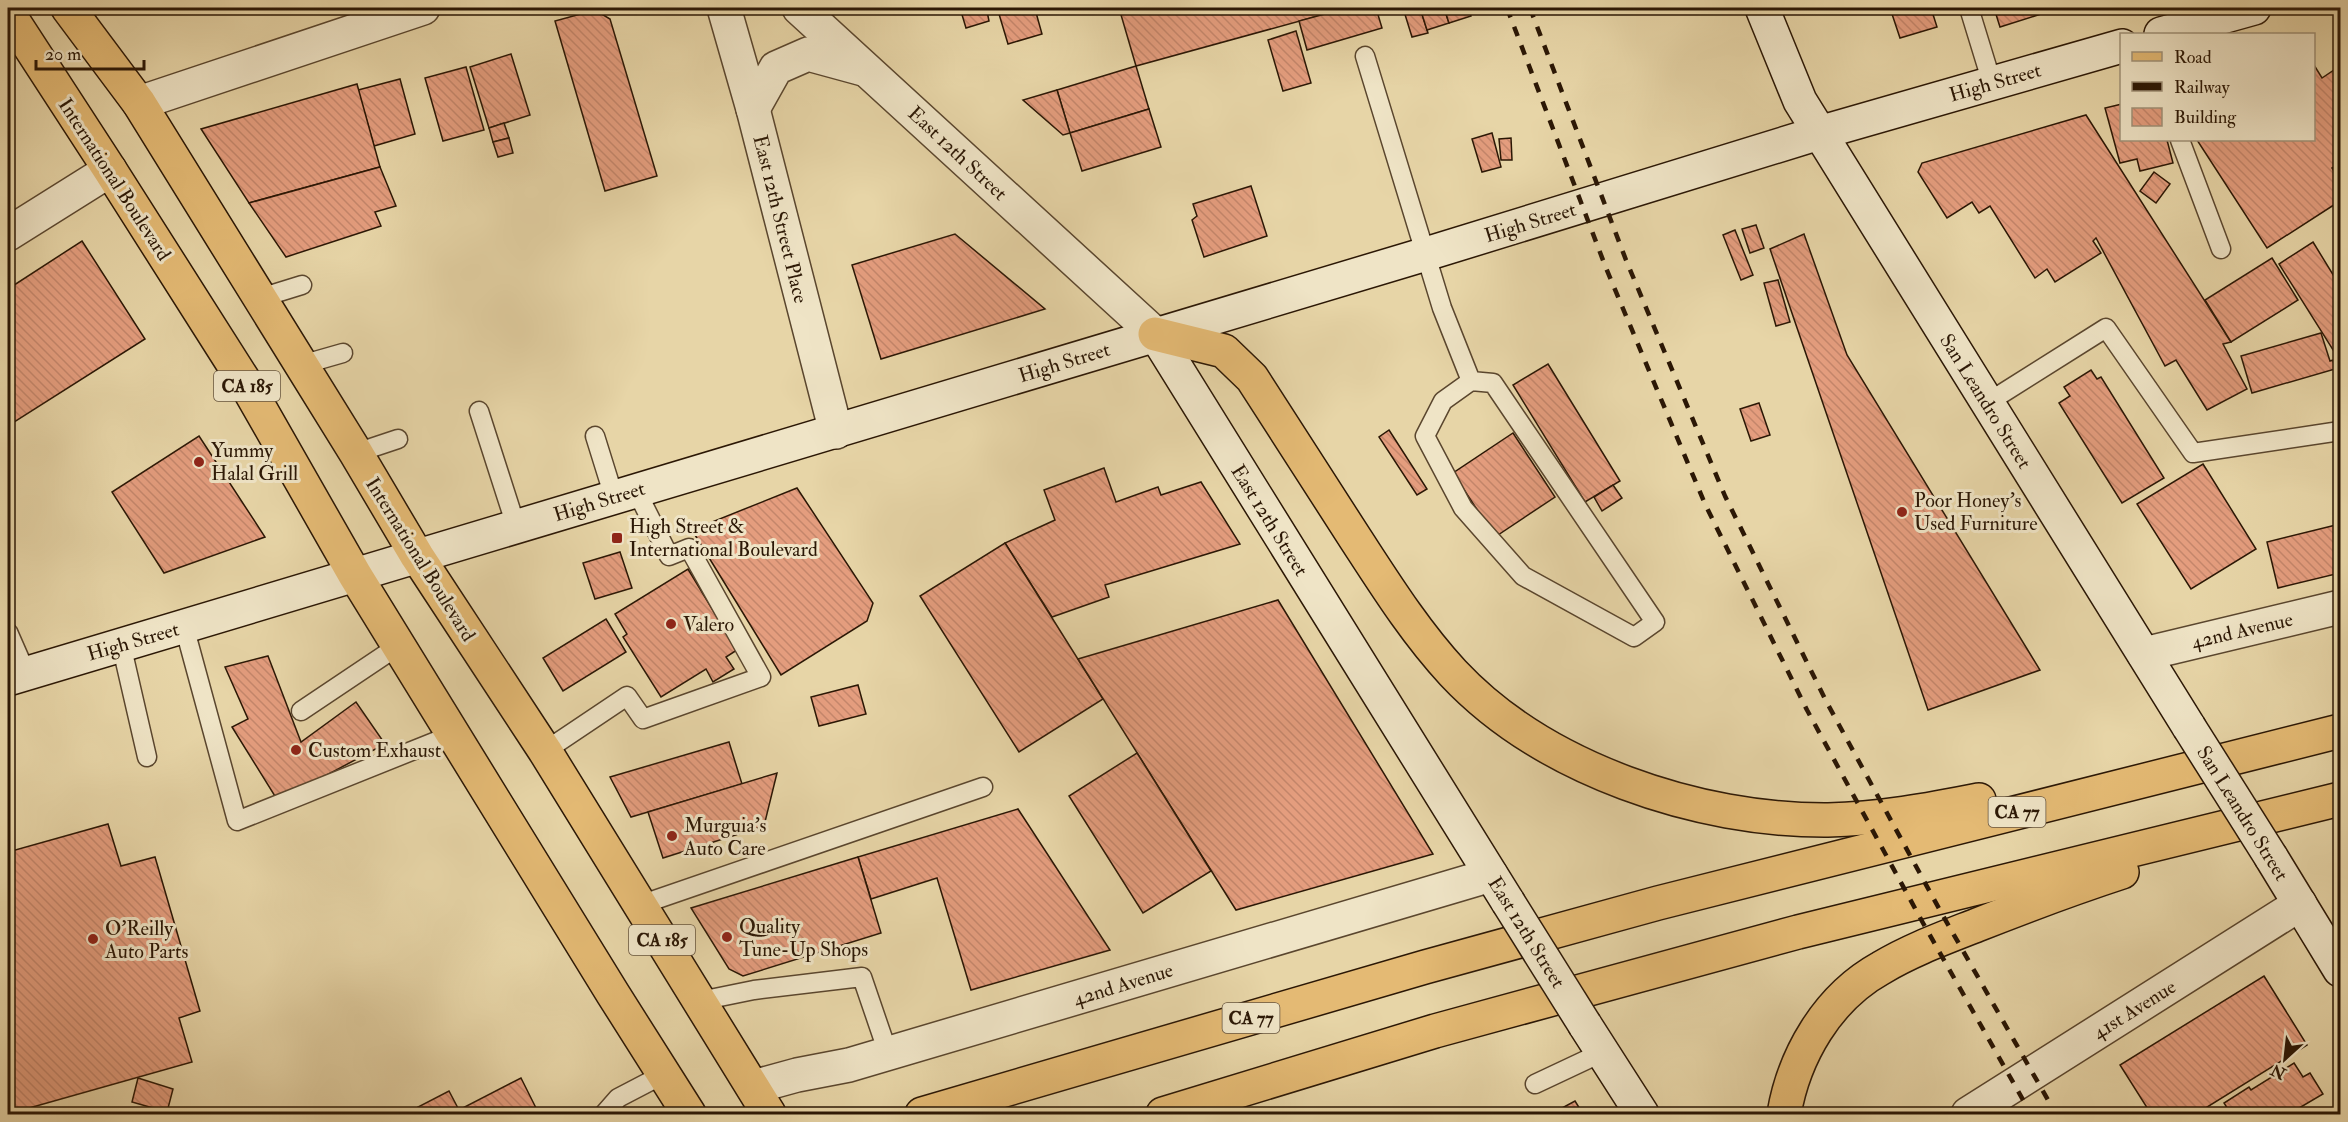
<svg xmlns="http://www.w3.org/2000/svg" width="2348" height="1122" font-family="'IM FELL Double Pica',serif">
  <defs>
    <pattern id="building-back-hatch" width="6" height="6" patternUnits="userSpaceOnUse" patternTransform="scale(1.5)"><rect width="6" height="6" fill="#e49d7e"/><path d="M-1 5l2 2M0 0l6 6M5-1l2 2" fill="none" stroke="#c4866b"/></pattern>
  </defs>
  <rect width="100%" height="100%" fill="#e7d5a7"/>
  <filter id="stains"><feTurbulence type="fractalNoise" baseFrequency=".00333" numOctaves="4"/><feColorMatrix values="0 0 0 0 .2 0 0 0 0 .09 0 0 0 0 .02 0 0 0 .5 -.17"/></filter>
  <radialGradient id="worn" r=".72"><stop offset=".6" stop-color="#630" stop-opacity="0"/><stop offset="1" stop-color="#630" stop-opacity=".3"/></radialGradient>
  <g fill="url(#building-back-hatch)" stroke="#2b1705" stroke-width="1.5">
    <polygon points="960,8 997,8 987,11 989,21 966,28"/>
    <polygon points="1010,8 1023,8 1024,12 1035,9 1042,34 1008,44 999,14 1011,11"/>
    <polygon points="1119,8 1347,8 1136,66"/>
    <polygon points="1347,8 1376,8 1382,28 1307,50 1299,21"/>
    <polygon points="1403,8 1420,8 1428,33 1412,37"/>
    <polygon points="1420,8 1444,8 1449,23 1427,30"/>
    <polygon points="1444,8 1469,8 1471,16 1449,23"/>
    <polygon points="1890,8 1931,8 1937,27 1900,38"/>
    <polygon points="1994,8 2039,8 2041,14 2000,27"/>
    <polygon points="595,10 610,19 657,176 605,191 555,21"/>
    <polygon points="1296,31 1311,83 1283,91 1268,40"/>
    <polygon points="511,54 530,115 489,128 470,67"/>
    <polygon points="2314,65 2322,78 2340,66 2340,163 2332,168 2340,181 2340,201 2267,248 2197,140 2314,140"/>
    <polygon points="1136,66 1149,109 1070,133 1057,90"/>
    <polygon points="466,67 484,130 443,141 425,78"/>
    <polygon points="400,79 415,134 374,146 358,90"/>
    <polygon points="357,84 380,167 249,203 201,129"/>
    <polygon points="1057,90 1070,133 1063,135 1023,100"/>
    <polygon points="2122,104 2122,140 2167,140 2173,163 2140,171 2137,159 2120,163 2105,108"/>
    <polygon points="1149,109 1161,147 1082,171 1070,133"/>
    <polygon points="2086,115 2231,342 2223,344 2247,389 2207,410 2176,360 2165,366 2096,238 2093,241 2101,253 2055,282 2047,269 2035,278 1990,206 1979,213 1972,202 1947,218 1918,172 1922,163"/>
    <polygon points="504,123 509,138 493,142 489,128"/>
    <polygon points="1492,133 1501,167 1482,172 1472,139"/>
    <polygon points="509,138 513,153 498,157 493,142"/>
    <polygon points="1511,138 1512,160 1501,160 1499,139"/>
    <polygon points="380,167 396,206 375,212 381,226 286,257 249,203"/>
    <polygon points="2154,172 2170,184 2156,203 2140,191"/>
    <polygon points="1251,186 1267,236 1204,257 1192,220 1197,216 1193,204"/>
    <polygon points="1756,225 1764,248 1750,253 1742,229"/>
    <polygon points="1735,230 1753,275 1741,280 1723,235"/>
    <polygon points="955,234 1045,309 881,359 852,265"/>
    <polygon points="1804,234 1847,355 2040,670 1928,710 1770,249"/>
    <polygon points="82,241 145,339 8,426 8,289"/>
    <polygon points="2313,242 2340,286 2340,361 2279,264"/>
    <polygon points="2272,258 2298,300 2231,342 2205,300"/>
    <polygon points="1778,280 1790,322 1776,326 1764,283"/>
    <polygon points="2321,333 2330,361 2333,360 2335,369 2252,393 2241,356"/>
    <polygon points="1548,364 1620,481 1585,502 1513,385"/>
    <polygon points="2091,370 2097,379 2101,377 2164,478 2122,503 2059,403 2070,396 2064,387"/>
    <polygon points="1759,403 1770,435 1751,441 1740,409"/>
    <polygon points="1389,430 1427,489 1417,495 1379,437"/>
    <polygon points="1513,433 1555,497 1495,537 1453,473"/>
    <polygon points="199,436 265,537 164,573 112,492"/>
    <polygon points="2203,464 2256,549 2191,589 2137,504"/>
    <polygon points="1104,468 1116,502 1158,487 1161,495 1201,482 1240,544 1105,585 1109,597 1052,617 1005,543 1055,520 1044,490"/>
    <polygon points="1613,485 1622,498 1602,511 1594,497"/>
    <polygon points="797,488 873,603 867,621 781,675 692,530"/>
    <polygon points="2340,524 2340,573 2278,588 2267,542"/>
    <polygon points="1005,543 1103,699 1019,752 920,596"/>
    <polygon points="620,552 632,588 595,599 583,563"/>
    <polygon points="688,569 737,650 726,657 734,669 713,682 706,669 661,697 623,637 627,634 615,614"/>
    <polygon points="1278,600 1433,854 1236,910 1078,659"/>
    <polygon points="606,619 626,652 563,691 543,658"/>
    <polygon points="268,656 301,742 356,702 385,744 278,801 232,727 248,719 225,667"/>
    <polygon points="858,685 866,714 819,726 811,697"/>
    <polygon points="729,742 742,784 648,812 631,817 610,777"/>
    <polygon points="1137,753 1211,871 1143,913 1069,796"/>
    <polygon points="777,773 764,826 663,858 648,812"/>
    <polygon points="1018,809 1110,950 971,990 937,878 871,899 858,857"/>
    <polygon points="108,824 121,866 155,857 200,1011 179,1018 192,1062 8,1114 8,852"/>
    <polygon points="858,857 881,933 743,976 729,969 691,908"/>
    <polygon points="2264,976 2307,1045 2196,1114 2151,1114 2120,1065"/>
    <polygon points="2294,1063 2303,1077 2310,1073 2323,1094 2289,1114 2231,1114 2224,1103 2249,1087 2251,1090"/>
    <polygon points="138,1078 173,1089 167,1112 132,1102"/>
    <polygon points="521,1078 539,1114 422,1114 418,1107 449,1091 459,1110"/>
    <polygon points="1575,1101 1583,1114 1551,1114"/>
  </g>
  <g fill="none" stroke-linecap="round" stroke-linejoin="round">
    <defs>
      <g id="lane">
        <polyline points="1969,8 1992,83"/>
        <polyline points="1365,56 1442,308 1471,381 1443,401 1425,436 1463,508 1523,576 1634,637 1655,622 1493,383 1471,381"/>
        <polyline points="2180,140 2221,249"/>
        <polyline points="260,298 302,285"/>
        <polyline points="301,365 343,353"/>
        <polyline points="1987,403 2106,328 2193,453 2340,431"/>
        <polyline points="479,411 516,526"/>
        <polyline points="595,436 614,497"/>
        <polyline points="356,453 398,439"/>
        <polyline points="184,626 237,821 454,734"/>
        <polyline points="8,632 26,673"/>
        <polyline points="121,644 147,757"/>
        <polyline points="301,711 398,646"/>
        <polyline points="545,751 627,696 643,719 761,677 689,548 669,556 636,490"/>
        <polyline points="640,905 983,787"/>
        <polyline points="700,1001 754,990 862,977 888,1053"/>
        <polyline points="1535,1084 1603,1052"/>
        <polyline points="604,1114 618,1098 664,1074"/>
      </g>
      <g id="street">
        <polyline points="724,8 753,109 836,432"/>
        <polyline points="799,8 1155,334"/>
        <polyline points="139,103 423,8"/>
        <polyline points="753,109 776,68 808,54 863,69"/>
        <polyline points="8,234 110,170"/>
        <polyline points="2144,654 2340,607"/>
        <polyline points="753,1087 797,1075 849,1065 1491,875"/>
        <polyline points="1968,1114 2300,904"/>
      </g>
      <g id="secondary">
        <polyline points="1762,8 1800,101 2189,727"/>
        <polyline points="2161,34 2254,8"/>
        <polyline points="1155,334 1508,902"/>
        <polyline points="8,679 1426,254 1819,133 2122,46"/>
        <polyline points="2271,857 2340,970"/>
        <polyline points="1585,1025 1642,1114"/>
      </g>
      <g id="primary">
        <polyline points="68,8 139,103 356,453 417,556 545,751 769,1114"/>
        <polyline points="8,13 110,170 246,384 355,575 613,994 689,1114"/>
      </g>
      <g id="highway">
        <path d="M 1155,334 L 1224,351 L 1252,378 C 1286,431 1321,485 1355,538 C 1385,584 1415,632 1453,673 C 1543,769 1698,821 1828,820 C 1879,819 1929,810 1979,800"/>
        <polyline points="922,1114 1425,967 1658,903 2340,731"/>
        <polyline points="1163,1114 1435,1031 1798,932 2340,799"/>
        <path d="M 1784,1114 C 1794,1056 1827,998 1881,968 C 1911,950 1944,938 1977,925 C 2025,906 2073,888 2122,872"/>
      </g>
    </defs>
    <use href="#lane" stroke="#5a462e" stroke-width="21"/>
    <use href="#street" stroke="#5a462e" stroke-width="36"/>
    <use href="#secondary" stroke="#2b1705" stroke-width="36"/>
    <use href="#primary" stroke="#2b1705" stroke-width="36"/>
    <use href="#highway" stroke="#2b1705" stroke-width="36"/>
    <use href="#lane" stroke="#efe4c6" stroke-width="18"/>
    <use href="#street" stroke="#efe4c6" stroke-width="33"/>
    <use href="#secondary" stroke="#efe4c6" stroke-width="33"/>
    <use href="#primary" stroke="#e4ba74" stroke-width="33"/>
    <use href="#highway" stroke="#e4ba74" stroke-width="33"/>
    <g stroke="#2b1705" stroke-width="4.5" stroke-dasharray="10 10" stroke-linecap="butt">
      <polyline points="1507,8 1606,268 1705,504 1807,710 1923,923 2031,1114"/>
      <polyline points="1530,8 1626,260 1725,496 1826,701 1942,914 2056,1114"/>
    </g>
    <defs>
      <g id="secondary-bridge">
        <polyline points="2189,727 2271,857"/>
        <polyline points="1508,902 1585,1025"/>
      </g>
    </defs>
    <use href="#secondary-bridge" stroke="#2b1705" stroke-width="36" stroke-linecap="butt"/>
    <use href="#secondary-bridge" stroke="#efe4c6" stroke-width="33"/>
  </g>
  <g fill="#8f2418" stroke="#efe4c6" stroke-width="2">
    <circle cx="199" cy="462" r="6"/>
    <circle cx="1902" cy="512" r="6"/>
    <rect x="611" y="532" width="12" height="12" rx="3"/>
    <circle cx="671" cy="624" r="6"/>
    <circle cx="296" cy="750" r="6"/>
    <circle cx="672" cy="836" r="6"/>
    <circle cx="727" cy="937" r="6"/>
    <circle cx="93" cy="939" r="6"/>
  </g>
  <g text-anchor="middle" stroke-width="6" stroke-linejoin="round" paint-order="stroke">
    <g fill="#efe4c6" stroke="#66543f" stroke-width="1.5">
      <rect x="214" y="371" width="66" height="30" rx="4.5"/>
      <rect x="1988.5" y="797" width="57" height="30" rx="4.5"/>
      <rect x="629" y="925" width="66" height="30" rx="4.5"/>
      <rect x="1222.5" y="1003" width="57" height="30" rx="4.5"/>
    </g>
    <g font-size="18" font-weight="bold" fill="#2b1705">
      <text x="247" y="392">CA 185</text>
      <text x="2017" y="818">CA 77</text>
      <text x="662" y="946">CA 185</text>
      <text x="1251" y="1024">CA 77</text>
    </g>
    <g font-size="20" fill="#2b1705" stroke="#efe4c6">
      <text transform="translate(1995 82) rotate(-16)" y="7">High Street</text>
      <text transform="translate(958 153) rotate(43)" y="7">East 12th Street</text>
      <text transform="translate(115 179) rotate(57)" y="7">International Boulevard</text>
      <text transform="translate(781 219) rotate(76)" y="7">East 12th Street Place</text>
      <text transform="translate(1530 222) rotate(-17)" y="7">High Street</text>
      <text transform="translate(1064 362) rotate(-17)" y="7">High Street</text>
      <text transform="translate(1986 401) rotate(58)" y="7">San Leandro Street</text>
      <text transform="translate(599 501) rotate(-17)" y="7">High Street</text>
      <text transform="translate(1270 520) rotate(58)" y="7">East 12th Street</text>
      <text transform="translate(421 559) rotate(58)" y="7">International Boulevard</text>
      <text transform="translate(2242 630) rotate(-13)" y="7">42nd Avenue</text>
      <text transform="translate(133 641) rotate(-16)" y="7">High Street</text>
      <text transform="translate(2243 813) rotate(58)" y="7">San Leandro Street</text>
      <text transform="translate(1527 932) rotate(58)" y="7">East 12th Street</text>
      <text transform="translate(1123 984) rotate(-17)" y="7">42nd Avenue</text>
      <text transform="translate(2134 1009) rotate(-32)" y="7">41st Avenue</text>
    </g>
    <g font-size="20" fill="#2b1705" stroke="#efe4c6" text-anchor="start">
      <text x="211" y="457">Yummy<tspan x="211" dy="23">Halal Grill</tspan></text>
      <text x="1914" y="507">Poor Honey's<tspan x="1914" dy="23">Used Furniture</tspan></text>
      <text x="629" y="533">High Street &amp;<tspan x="629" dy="23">International Boulevard</tspan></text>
      <text x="683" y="631">Valero</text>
      <text x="308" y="757">Custom Exhaust</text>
      <text x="684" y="832">Murguia's<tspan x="684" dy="23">Auto Care</tspan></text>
      <text x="739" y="933">Quality<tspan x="739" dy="23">Tune-Up Shops</tspan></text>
      <text x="105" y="935">O'Reilly<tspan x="105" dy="23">Auto Parts</tspan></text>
    </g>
  </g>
  <rect width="2348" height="1122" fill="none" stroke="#e7d5a7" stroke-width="30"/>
  <rect x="9" y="9" width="2330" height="1104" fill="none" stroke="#2b1705" stroke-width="3"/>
  <rect x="15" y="15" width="2318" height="1092" fill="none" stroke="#2b1705" stroke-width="1.5"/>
  <rect x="2120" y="33" width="195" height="108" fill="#efe4c6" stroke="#a19279" stroke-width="1.5"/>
  <rect x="2132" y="52" width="30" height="9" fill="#e4ba74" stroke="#a19279" stroke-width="1.5"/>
  <text x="2174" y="63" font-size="18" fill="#2b1705">Road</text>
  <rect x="2132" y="82" width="30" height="9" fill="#2b1705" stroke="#a19279" stroke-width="1.5"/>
  <text x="2174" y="93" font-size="18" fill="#2b1705">Railway</text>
  <rect x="2132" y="108" width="30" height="18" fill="url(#building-back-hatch)" stroke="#a19279" stroke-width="1.5"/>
  <text x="2174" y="123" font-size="18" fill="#2b1705">Building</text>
  <g transform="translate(2285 1059) rotate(207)" stroke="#efe4c6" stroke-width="4.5" paint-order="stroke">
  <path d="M0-4.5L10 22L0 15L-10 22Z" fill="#2b1705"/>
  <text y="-9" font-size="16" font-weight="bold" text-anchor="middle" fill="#2b1705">N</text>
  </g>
  <path d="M36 60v9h108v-9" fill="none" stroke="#2b1705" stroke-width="3"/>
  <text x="45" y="60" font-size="18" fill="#2b1705" stroke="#efe4c6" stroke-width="4.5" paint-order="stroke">20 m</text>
  <rect width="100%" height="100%" filter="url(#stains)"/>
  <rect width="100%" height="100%" fill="url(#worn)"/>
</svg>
